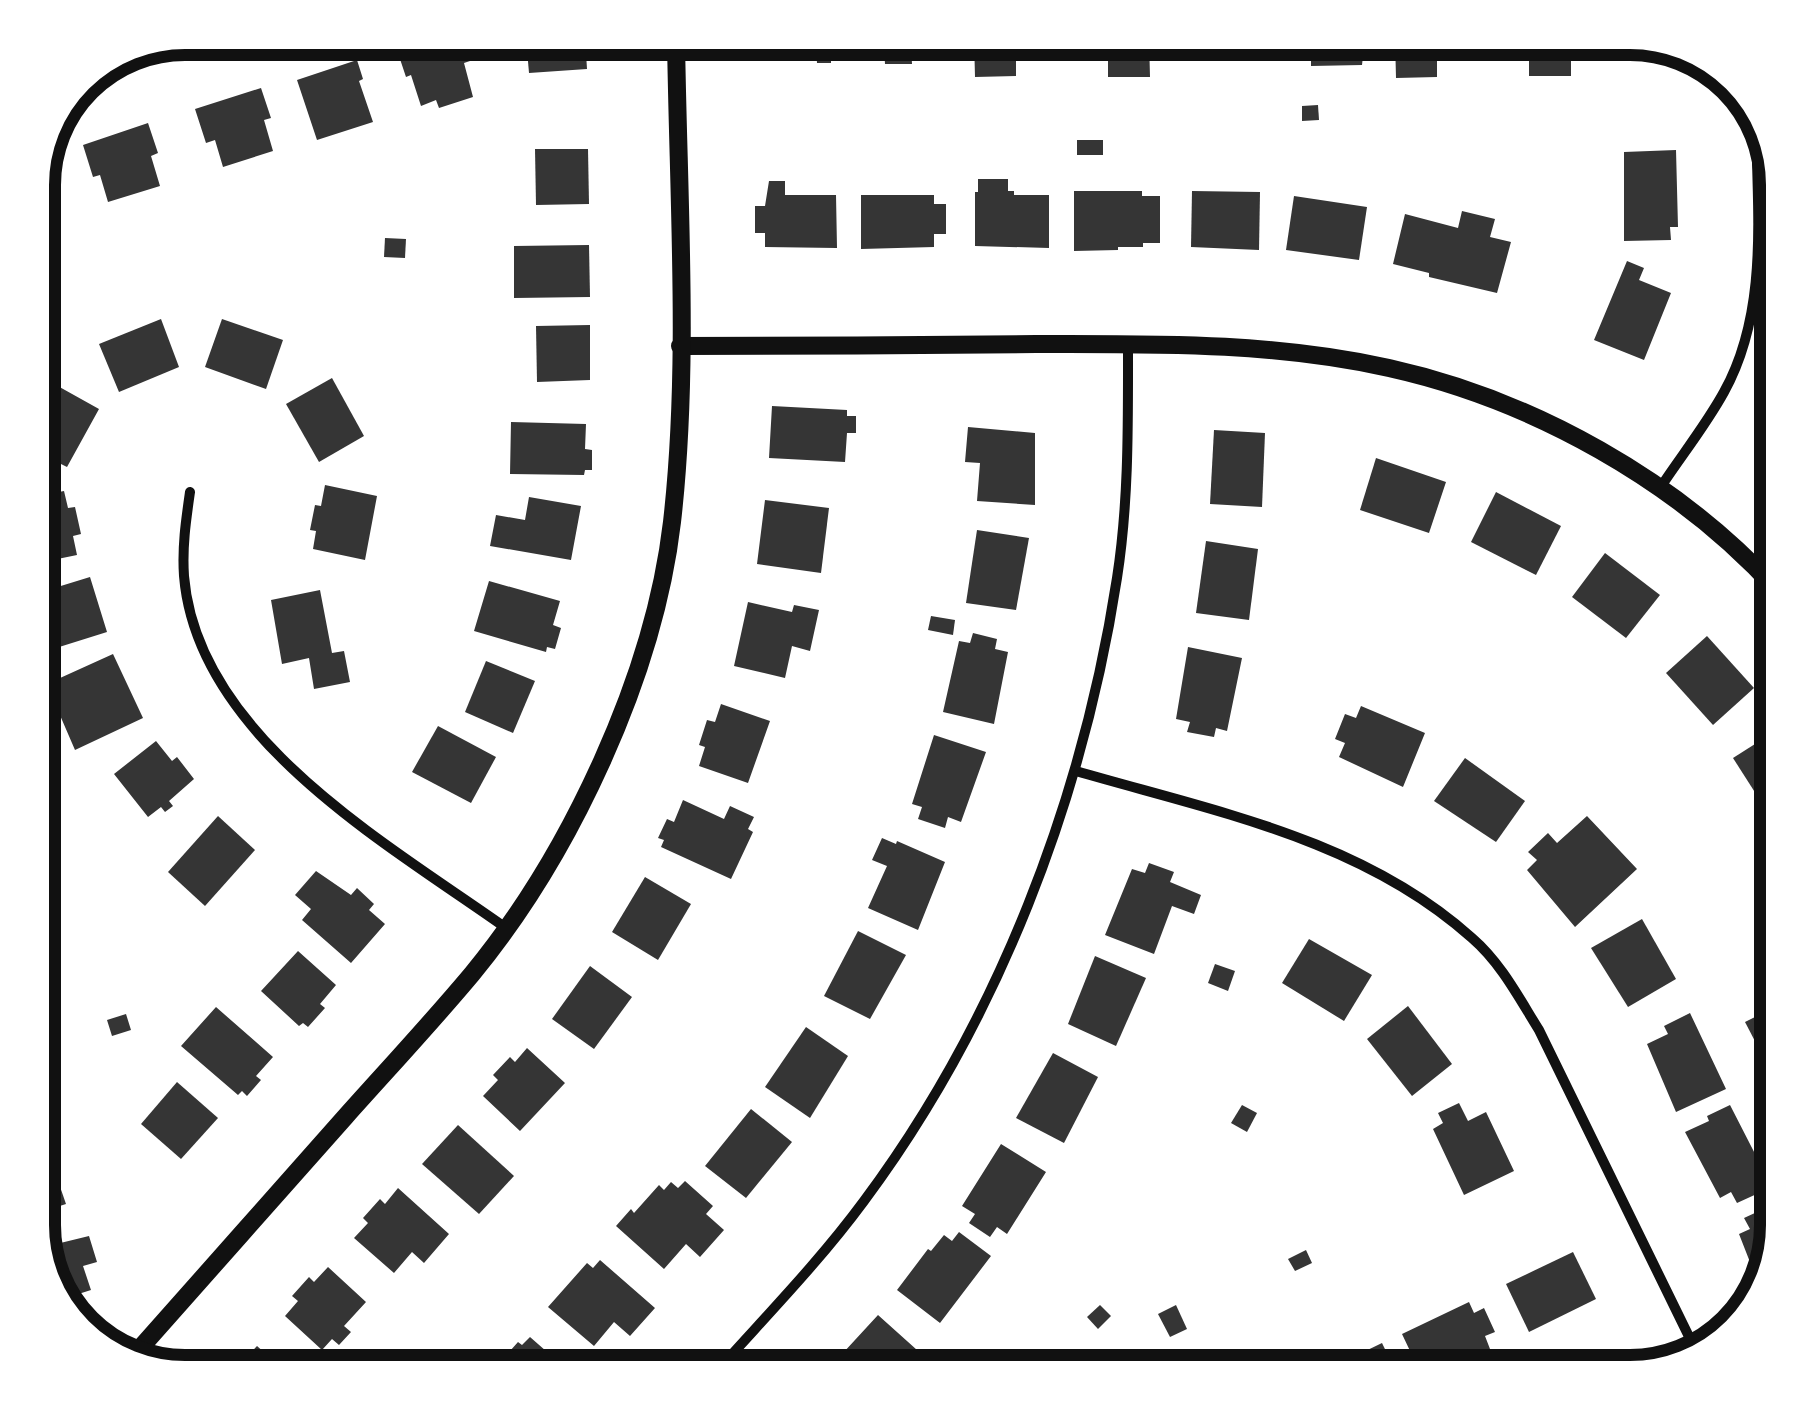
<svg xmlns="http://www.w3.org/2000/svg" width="1815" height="1410" font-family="Barlow,sans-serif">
  <rect width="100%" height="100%" fill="#fff"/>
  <g fill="#353535">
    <polygon points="425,38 465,38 473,60 464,63 473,97 439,108 436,100 421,106 411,75 406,77 396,47"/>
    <polygon points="526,38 585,38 587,69 529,73"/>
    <polygon points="762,38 837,38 837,46 831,46 831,63 817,63 816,46 763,47"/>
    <polygon points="871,38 940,38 940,47 911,47 912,64 885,64 884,47 872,47"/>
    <polygon points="974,38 1031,38 1031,57 1016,57 1016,76 975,77"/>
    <polygon points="1091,38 1149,38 1150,77 1108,77 1108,56 1091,56"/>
    <polygon points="1185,38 1254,38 1254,46 1185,47"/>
    <polygon points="1289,38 1365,38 1362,65 1311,66 1311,61 1289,61"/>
    <polygon points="1395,38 1452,38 1452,54 1437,55 1437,77 1396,78"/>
    <polygon points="1514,38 1571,38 1571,76 1529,76 1529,54 1514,54"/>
    <polygon points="1608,38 1631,38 1650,45 1608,46"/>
    <polygon points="357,60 363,79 359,81 373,122 317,140 297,80"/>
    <polygon points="261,88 271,118 264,120 273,151 223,167 215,140 206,143 195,109"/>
    <polygon points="1318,105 1319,120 1302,121 1302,106"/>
    <polygon points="148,123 158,153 151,156 160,186 108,202 100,175 93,177 83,145"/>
    <rect x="1077" y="140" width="26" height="15"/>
    <polygon points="535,149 588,149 589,204 536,205"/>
    <polygon points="1676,150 1678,227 1670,227 1671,240 1624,241 1624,152"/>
    <polygon points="46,159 49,159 48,191 38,190 38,175"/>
    <polygon points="978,179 1008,179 1008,191 1014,191 1014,195 1049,195 1049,248 975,246 975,192 978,192"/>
    <polygon points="769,181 785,181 785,195 836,195 837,248 765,247 765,233 755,233 755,206 765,206"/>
    <polygon points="1074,191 1142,191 1142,196 1160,196 1160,243 1143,243 1143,247 1118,247 1118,250 1074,251"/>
    <polygon points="1192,191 1260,192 1259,250 1191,247"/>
    <polygon points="861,195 934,195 934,204 946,204 946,234 934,234 934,247 861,249"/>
    <polygon points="1294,196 1367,207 1359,260 1286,250"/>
    <polygon points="1462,211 1495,219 1490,237 1511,242 1497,293 1429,277 1429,273 1393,264 1405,214 1458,228"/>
    <polygon points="385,238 406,239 405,258 384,257"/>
    <polygon points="589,245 590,297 514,298 514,246"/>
    <polygon points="1627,261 1644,268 1639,280 1671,293 1644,360 1594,340"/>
    <polygon points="161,319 179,367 119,392 99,344"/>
    <polygon points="222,319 283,340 266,389 205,367"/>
    <polygon points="590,325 590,380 537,382 536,326"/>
    <polygon points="38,375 99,409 67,467 57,462 54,467 41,460 44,454 38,450"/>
    <polygon points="332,378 364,436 319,462 286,404"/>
    <polygon points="772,406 847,410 847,416 856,416 856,433 847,433 845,462 769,458"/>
    <polygon points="511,422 586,424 585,449 592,450 592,470 585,470 584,475 510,474"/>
    <polygon points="968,427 1035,433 1035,505 977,501 980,463 965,462"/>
    <polygon points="1214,430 1265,433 1262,507 1210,504"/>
    <polygon points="1376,458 1446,482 1429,533 1360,510"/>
    <polygon points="325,485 377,496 365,560 313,549 316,531 310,530 315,505 321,506"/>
    <polygon points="64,491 68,508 75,507 81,534 73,536 77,555 38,563 38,496"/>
    <polygon points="1496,492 1561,526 1536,575 1471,542"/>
    <polygon points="529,497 581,506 571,560 490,546 496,515 525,520"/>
    <polygon points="765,500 829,508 821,573 757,564"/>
    <polygon points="977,530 1029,538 1016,610 966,603"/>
    <polygon points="1206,541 1258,549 1249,620 1196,613"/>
    <polygon points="1605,553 1660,595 1626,638 1572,597"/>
    <polygon points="90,577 107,632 56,648 47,618 38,620 38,605 42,604 38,593"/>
    <polygon points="489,581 560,601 553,625 561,628 555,649 547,647 546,652 474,631"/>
    <polygon points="320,590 332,653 344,651 350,682 314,689 309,658 282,664 271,600"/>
    <polygon points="748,602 792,612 794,605 819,610 810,651 792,646 785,678 734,666"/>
    <polygon points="931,616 955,620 953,635 928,630"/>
    <polygon points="973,633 997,639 995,649 1008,652 994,724 943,712 959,641 970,643"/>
    <polygon points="1707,636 1754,688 1713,725 1666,673"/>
    <polygon points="1188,647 1242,658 1227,731 1216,728 1214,737 1187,732 1190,722 1176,719"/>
    <polygon points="113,654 143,718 75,750 56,706 44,711 38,688"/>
    <polygon points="486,661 535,681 513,733 465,712"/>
    <polygon points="721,704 770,721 748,783 699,766 705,747 699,745 707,720 715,722"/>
    <polygon points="1361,706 1425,733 1403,787 1339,757 1345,743 1335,739 1345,714 1356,718"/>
    <polygon points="438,726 496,757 471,803 412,772"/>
    <polygon points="1777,730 1777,815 1772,819 1733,758"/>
    <polygon points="934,735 986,752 961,822 948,817 945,828 918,819 922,807 912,804"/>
    <polygon points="156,741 172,761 177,757 194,779 169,801 173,806 165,812 161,807 148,817 114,774"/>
    <polygon points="1465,758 1525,801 1496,842 1434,801"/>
    <polygon points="683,800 724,819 730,806 754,817 748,829 753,832 731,879 661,847 664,840 658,838 667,819 674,822"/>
    <polygon points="218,816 255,850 205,906 168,872"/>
    <polygon points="1587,816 1637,869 1575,927 1527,870 1537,860 1528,852 1548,833 1557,843"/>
    <polygon points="882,838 896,844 897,841 945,862 918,930 868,908 887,866 872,860"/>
    <polygon points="1149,863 1174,872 1170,882 1201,895 1194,914 1172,906 1154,954 1105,935 1132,869 1145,873"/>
    <polygon points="316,871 351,895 357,888 374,904 369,910 385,924 351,963 302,920 311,909 295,895"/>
    <polygon points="645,877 691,904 658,960 612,932"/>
    <polygon points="1769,916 1777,932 1761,939 1754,923"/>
    <polygon points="1642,919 1676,979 1628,1007 1591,948"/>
    <polygon points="858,931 906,955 870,1019 824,996"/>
    <polygon points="1309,939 1372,975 1344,1021 1282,983"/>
    <polygon points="298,951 336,985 320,1004 325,1008 308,1027 303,1023 299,1026 261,991"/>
    <polygon points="1095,956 1146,978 1116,1046 1068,1024"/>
    <polygon points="1215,964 1235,971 1228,991 1208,983"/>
    <polygon points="590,966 632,997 594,1049 552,1019"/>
    <polygon points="1408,1006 1452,1064 1412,1096 1367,1039"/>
    <polygon points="216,1007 273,1057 256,1076 261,1080 247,1096 242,1091 238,1095 181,1046"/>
    <polygon points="1690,1013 1726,1089 1676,1112 1647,1044 1668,1034 1664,1026"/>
    <polygon points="126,1014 131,1030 112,1036 107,1020"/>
    <polygon points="1761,1014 1774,1040 1758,1047 1745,1022"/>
    <polygon points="806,1027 848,1056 810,1118 765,1087"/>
    <polygon points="527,1048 565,1083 520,1131 483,1096 498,1080 493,1075 510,1057 515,1062"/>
    <polygon points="1053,1053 1098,1077 1064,1143 1016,1118"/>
    <polygon points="177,1082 218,1118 181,1159 141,1124"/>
    <polygon points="1459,1103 1468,1121 1486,1112 1514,1171 1464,1195 1433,1129 1443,1123 1438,1113"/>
    <polygon points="1242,1105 1257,1113 1247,1132 1231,1123"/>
    <polygon points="1730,1105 1772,1187 1737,1203 1731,1192 1720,1198 1685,1132 1709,1121 1707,1116"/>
    <polygon points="751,1109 792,1142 746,1198 705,1166"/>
    <polygon points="458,1125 514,1176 479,1214 422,1164"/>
    <polygon points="1001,1144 1046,1172 1007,1234 997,1227 990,1237 969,1223 975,1214 962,1206"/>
    <polygon points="48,1152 66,1204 38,1213 38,1156"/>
    <polygon points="685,1181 713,1206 706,1214 724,1230 700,1257 686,1244 664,1269 616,1226 631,1209 634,1213 659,1185 664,1190 671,1182 678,1188"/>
    <polygon points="398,1188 449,1234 424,1263 412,1252 394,1273 354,1238 368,1223 363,1218 380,1199 385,1204"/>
    <polygon points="1770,1206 1777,1216 1777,1226 1757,1280 1739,1234 1750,1229 1744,1218"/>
    <polygon points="959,1232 991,1256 940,1323 897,1290 928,1249 931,1251 944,1235 952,1241"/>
    <polygon points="89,1236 97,1262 83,1266 91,1290 69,1297 44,1247"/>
    <polygon points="1306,1250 1312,1263 1295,1271 1288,1259"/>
    <polygon points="1573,1252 1596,1299 1529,1332 1506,1284"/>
    <polygon points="600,1260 655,1308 630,1336 614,1322 594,1346 548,1307 587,1263 593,1268"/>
    <polygon points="328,1267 366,1302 344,1326 351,1332 339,1345 332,1339 322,1350 285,1316 298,1301 292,1296 309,1277 314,1282"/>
    <polygon points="1469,1302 1474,1313 1484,1308 1495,1332 1485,1336 1490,1349 1441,1372 1420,1372 1402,1334"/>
    <polygon points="1100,1305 1111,1316 1098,1329 1087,1317"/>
    <polygon points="1176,1305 1187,1329 1170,1337 1158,1314"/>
    <polygon points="878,1315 917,1350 897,1372 834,1372 832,1371 845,1355 843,1353"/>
    <polygon points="530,1337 570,1372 480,1372 486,1366 492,1371 518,1342 522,1345"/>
    <polygon points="1382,1343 1396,1372 1322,1372"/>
    <polygon points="257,1346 286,1372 233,1372"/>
    <polygon points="1006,1358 1020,1369 1017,1372 994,1372"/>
  </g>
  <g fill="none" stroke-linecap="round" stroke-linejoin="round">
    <polyline stroke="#111" stroke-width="8" points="1756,162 1772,161"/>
    <g stroke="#111" stroke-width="10">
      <path d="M 1660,488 C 1681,456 1706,425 1724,392 C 1771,307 1756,204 1756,112"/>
      <path d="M 190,492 C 186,520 182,547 184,576 C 197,737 388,844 506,928"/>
      <path d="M 1076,771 C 1213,811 1362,839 1472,938 C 1501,963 1519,998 1539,1030 L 1698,1355"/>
      <polyline points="1670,1363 1696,1351"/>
      <path d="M 716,1372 C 766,1316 819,1262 864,1201 C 998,1021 1083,799 1117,578 C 1129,501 1128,422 1128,344"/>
    </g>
    <g stroke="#111" stroke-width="18">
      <path d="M 680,346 C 799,346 917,345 1036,344 C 1153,344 1274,342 1389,368 C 1533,400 1678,481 1777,590"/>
      <path d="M 135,1354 C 205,1275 276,1195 346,1116 C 388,1069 431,1023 472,974 C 570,855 654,676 672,522 C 690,365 678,196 676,38"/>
    </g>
  </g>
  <path d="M0 0H1815V1410H0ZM185 55H1630A130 130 0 0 1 1760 185V1225A130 130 0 0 1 1630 1355H185A130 130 0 0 1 55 1225V185A130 130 0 0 1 185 55Z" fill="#fff" fill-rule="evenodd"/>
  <path fill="none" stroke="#111" stroke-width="12" d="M185 55H1630A130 130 0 0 1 1760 185V1225A130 130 0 0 1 1630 1355H185A130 130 0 0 1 55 1225V185A130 130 0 0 1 185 55Z"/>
</svg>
